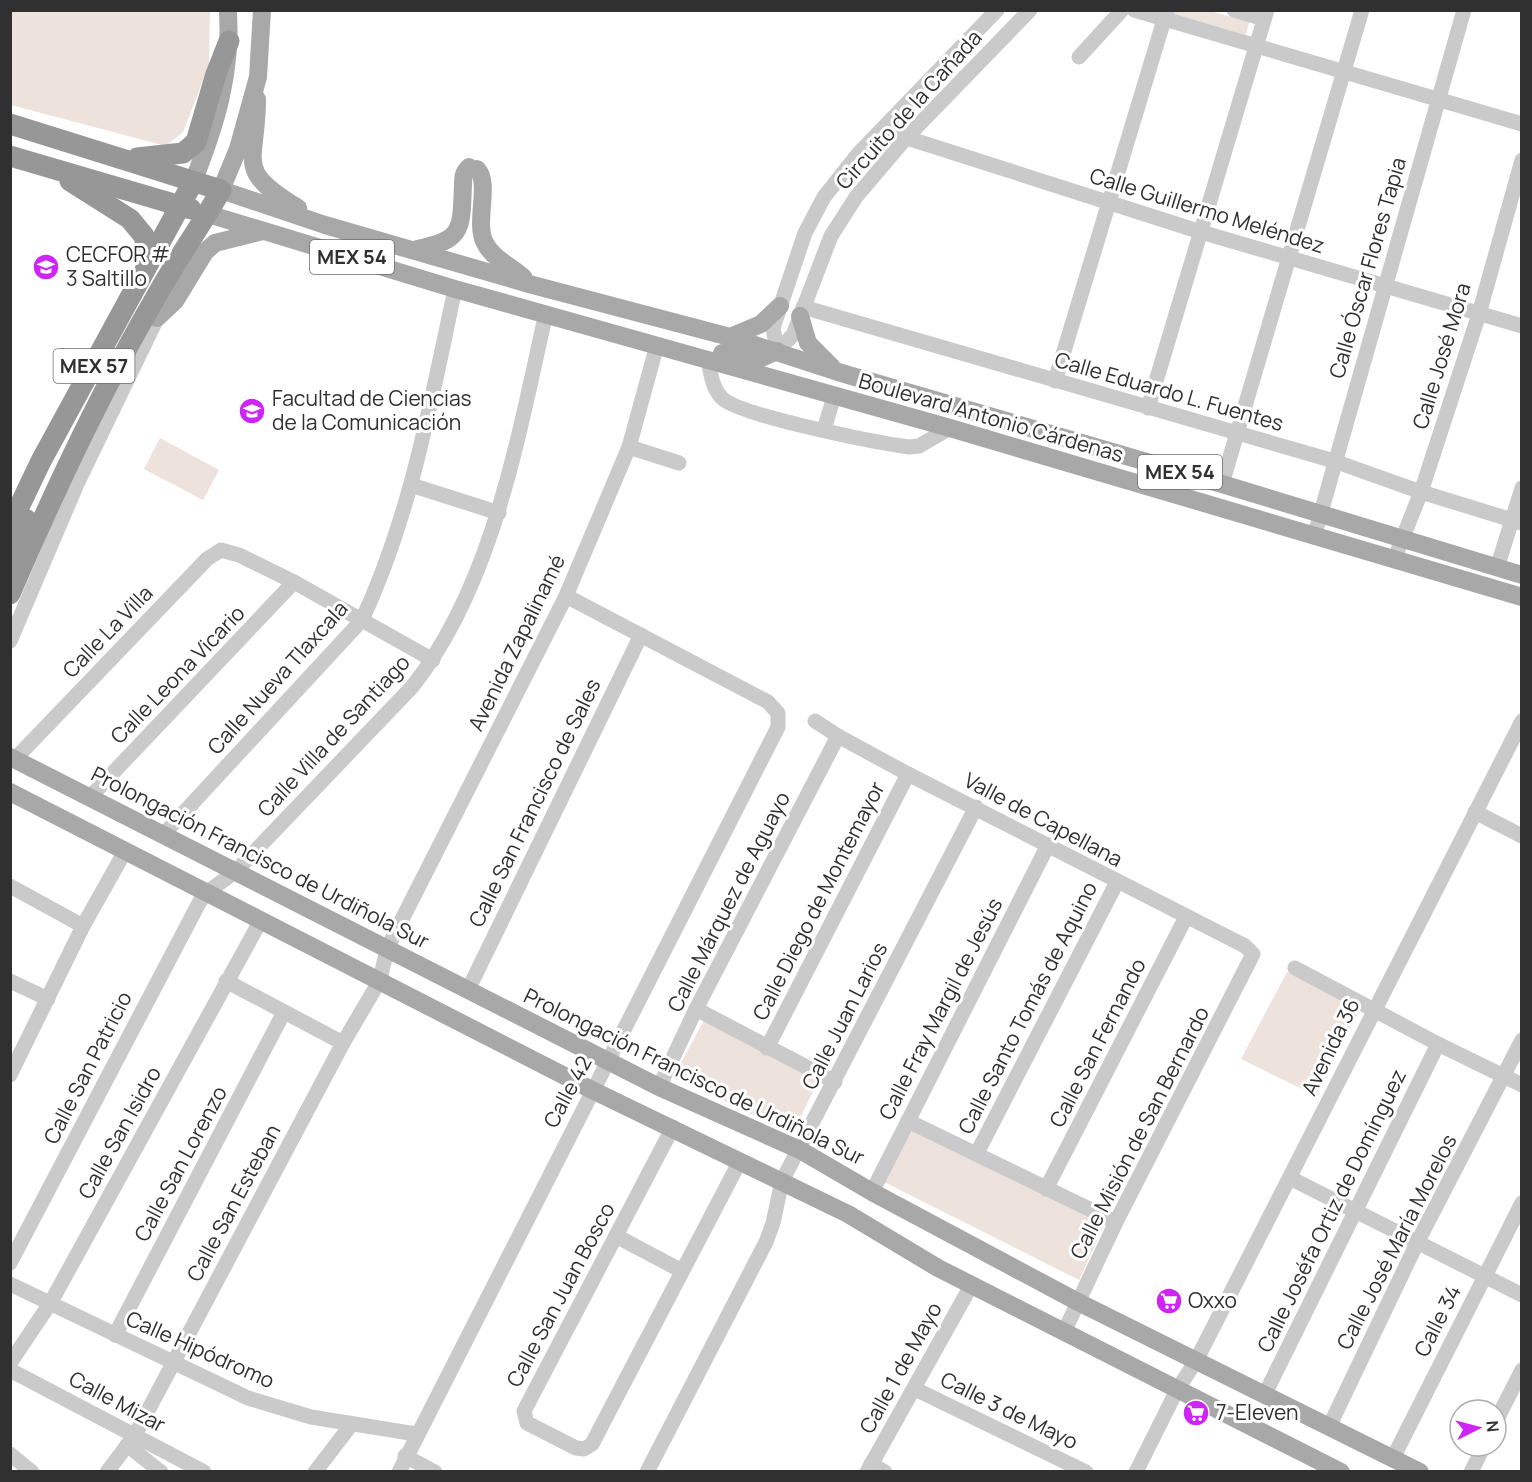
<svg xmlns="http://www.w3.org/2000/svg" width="1532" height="1482" font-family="Manrope,sans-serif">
  <rect width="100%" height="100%" fill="#fff"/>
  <g fill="#eee2dc">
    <polygon points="10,11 210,11 209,65 183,132 166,146 11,105"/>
    <polygon points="1174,11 1210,11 1249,22 1246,35 1173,14"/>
    <polygon points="160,438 219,470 203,500 144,469"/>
    <polygon points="1287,972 1360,1009 1316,1096 1241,1059"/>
    <polygon points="705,1018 820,1078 792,1134 674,1076"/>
    <polygon points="913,1126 1105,1223 1079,1280 884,1182"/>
  </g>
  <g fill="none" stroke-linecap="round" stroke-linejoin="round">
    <g stroke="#cacaca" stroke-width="15">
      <polyline points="1134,10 1522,124"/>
      <polyline points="1234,10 1264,19"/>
      <polyline points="1079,57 1122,10"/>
      <polyline points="882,130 1201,232 1522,326"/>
      <polyline points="803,307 1334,461 1421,492 1522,523"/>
      <polyline points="777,351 793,335 831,236 856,197 906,138 1030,10"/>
      <polyline points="777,351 773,328 805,233 824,197 859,153 997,10"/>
      <path d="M 708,360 C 711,374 712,388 722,398 C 740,416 879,443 909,447 L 919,446 L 950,428"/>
      <polyline points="1055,381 1167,10"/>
      <polyline points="1148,408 1267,10"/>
      <polyline points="824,430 834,396"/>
      <polyline points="629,447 679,463"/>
      <polyline points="1222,484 1362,10"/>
      <polyline points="411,485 499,513"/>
      <polyline points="1314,537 1464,10"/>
      <polyline points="1394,560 1421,492 1479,314 1522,160"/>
      <polyline points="1497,568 1522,488"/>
      <polyline points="10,641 77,484 162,308"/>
      <polyline points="815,721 838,736 908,774 1245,946 1253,954 1116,1222 1064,1332"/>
      <polyline points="15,759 207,559 221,550 239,555 294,582 433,660"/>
      <polyline points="91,796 294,582"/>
      <polyline points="1475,812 1522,836"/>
      <path d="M 163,835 L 362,620 C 411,515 431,401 455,289"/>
      <polyline points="10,886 83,926"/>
      <polyline points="1295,968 1438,1044 1522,1085"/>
      <polyline points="10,981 48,999"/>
      <polyline points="226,981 343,1043"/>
      <polyline points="468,990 641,635"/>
      <polyline points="696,1009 835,1082"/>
      <polyline points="767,1048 908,774"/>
      <polyline points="10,1075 83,926 124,853"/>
      <polyline points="659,1087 696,1009 838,736"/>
      <polyline points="908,1121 1116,1222"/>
      <polyline points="673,1127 524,1411 527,1423 576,1448 584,1449 592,1444 740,1161"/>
      <polyline points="977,1153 1117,882"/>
      <polyline points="1290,1178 1522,1295"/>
      <polyline points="1046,1189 1186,917"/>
      <polyline points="872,1192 1048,845"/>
      <polyline points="616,1236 682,1271"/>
      <path d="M 10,1263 L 199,903 L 206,893 L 235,872 L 412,687 C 493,585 518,437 546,313"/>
      <polyline points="10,1284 248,1398 311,1417 416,1434"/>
      <polyline points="115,1335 284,1012"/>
      <polyline points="10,1363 51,1302 261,920"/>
      <polyline points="10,1370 204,1472"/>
      <polyline points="915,1389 1086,1472"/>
      <polyline points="1264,1396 1438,1044"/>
      <polyline points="1496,1421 1522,1370"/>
      <polyline points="1329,1427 1417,1243 1522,1040"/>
      <polyline points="127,1445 161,1472"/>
      <polyline points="10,1454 32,1472"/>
      <polyline points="405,1456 435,1472"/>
      <polyline points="1393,1458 1522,1203"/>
      <polyline points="871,1464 885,1472"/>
      <polyline points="107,1472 135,1435 343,1043 380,980 387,949 566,596 629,447 657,345"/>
      <polyline points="315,1472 351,1425"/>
      <polyline points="399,1472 778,727 778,713 768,702 566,596"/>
      <polyline points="647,1472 766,1242 773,1223 782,1181 976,807"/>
      <polyline points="867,1472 972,1284"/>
      <polyline points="1136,1472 1177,1390 1196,1361 1522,721"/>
      <polyline points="1471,1472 1484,1446"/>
    </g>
    <g stroke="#a8a8a8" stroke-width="18">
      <polyline points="262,10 258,77 238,149 221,190 325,225 529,284 730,337 838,372 1222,484 1522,575"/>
      <path d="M 257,99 C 257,164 233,169 298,208"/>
      <path d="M 477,169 C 491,183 474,223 485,243 C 493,259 511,266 524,278"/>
      <path d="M 193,182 C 216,124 232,73 228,10"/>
      <polyline points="208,214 455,289 950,428 1522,597"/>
      <path d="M 417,249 C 464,240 461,229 463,185 C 463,177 463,173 469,167"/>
      <polyline points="800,316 808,343 832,367"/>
      <polyline points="157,318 175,301 205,252 215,243 263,231"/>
      <polyline points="730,337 761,324 780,306"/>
      <polyline points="722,353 759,359 777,351"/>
      <polyline points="10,757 659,1087 800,1150 872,1192 1078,1302 1420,1472"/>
      <polyline points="10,792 592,1090 848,1214 938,1268 1341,1472"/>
    </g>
    <g stroke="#979797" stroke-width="21">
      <path d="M 10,124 L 221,190 C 201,226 177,259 157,295 C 101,391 54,491 10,594"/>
      <polyline points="10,156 191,209"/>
      <polyline points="137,158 183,153 196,142 216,74 229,41"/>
      <polyline points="70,181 130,219 144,236 149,260"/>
      <polyline points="10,526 41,461 193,182"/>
      <polyline points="10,555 27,520"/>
    </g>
  </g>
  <defs>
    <symbol id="school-disc" viewBox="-11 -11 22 22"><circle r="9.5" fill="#ce24f5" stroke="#fff"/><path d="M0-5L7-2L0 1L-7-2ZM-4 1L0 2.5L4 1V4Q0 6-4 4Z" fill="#fff"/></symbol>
    <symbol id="university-disc" viewBox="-11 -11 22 22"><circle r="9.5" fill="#ce24f5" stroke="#fff"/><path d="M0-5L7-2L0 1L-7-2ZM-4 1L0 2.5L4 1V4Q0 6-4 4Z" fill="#fff"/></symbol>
    <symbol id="supermarket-disc" viewBox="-11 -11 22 22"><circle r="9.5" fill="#ce24f5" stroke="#fff"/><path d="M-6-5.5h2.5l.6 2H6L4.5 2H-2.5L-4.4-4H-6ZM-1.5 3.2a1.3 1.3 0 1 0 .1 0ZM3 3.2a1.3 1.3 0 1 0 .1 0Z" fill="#fff"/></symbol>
  </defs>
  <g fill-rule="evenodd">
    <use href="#school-disc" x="31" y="252" width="30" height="30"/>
    <use href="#university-disc" x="237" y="396" width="30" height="30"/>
    <use href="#supermarket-disc" x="1154" y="1286" width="30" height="30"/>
    <use href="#supermarket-disc" x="1181" y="1398" width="30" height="30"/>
  </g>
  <g text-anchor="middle" stroke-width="6" stroke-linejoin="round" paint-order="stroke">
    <g fill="#fff" stroke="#6e6e6e" stroke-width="1.5">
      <rect x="310" y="240" width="84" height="34" rx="4.5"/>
      <rect x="53.5" y="349" width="81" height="34" rx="4.5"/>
      <rect x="1138" y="455" width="84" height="34" rx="4.5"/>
    </g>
    <g font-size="20" font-weight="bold" fill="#303030">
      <text x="352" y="264">MEX 54</text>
      <text x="94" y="373">MEX 57</text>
      <text x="1180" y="479">MEX 54</text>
    </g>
    <g font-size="21" fill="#303030" stroke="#fff">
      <text transform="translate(909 110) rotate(-48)" y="7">Circuito de la Cañada</text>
      <text transform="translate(1207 211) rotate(17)" y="7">Calle Guillermo Meléndez</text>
      <text transform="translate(1368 268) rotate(-74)" y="7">Calle Óscar Flores Tapia</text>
      <text transform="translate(1442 356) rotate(-73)" y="7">Calle José Mora</text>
      <text transform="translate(1169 392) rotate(16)" y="7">Calle Eduardo L. Fuentes</text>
      <text transform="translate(991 418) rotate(16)" y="7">Boulevard Antonio Cárdenas</text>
      <text transform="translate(108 632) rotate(-46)" y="7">Calle La Villa</text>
      <text transform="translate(517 643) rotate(-64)" y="7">Avenida Zapalinamé</text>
      <text transform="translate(178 675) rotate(-46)" y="7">Calle Leona Vicario</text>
      <text transform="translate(278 678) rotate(-48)" y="7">Calle Nueva Tlaxcala</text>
      <text transform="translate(334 736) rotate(-47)" y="7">Calle Villa de Santiago</text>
      <text transform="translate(535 803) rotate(-64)" y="7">Calle San Francisco de Sales</text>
      <text transform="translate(1043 820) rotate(28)" y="7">Valle de Capellana</text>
      <text transform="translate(260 858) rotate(27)" y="7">Prolongación Francisco de Urdiñola Sur</text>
      <text transform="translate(819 901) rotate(-63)" y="7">Calle Diego de Montemayor</text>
      <text transform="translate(729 902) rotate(-63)" y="7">Calle Márquez de Aguayo</text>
      <text transform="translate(1028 1008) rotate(-63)" y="7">Calle Santo Tomás de Aquino</text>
      <text transform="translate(941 1009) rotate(-63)" y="7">Calle Fray Margil de Jesús</text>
      <text transform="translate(845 1016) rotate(-63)" y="7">Calle Juan Larios</text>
      <text transform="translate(1098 1043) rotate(-63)" y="7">Calle San Fernando</text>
      <text transform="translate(1331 1047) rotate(-64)" y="7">Avenida 36</text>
      <text transform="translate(88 1068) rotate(-63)" y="7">Calle San Patricio</text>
      <text transform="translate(694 1077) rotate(26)" y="7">Prolongación Francisco de Urdiñola Sur</text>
      <text transform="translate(568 1092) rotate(-62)" y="7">Calle 42</text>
      <text transform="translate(120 1133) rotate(-61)" y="7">Calle San Isidro</text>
      <text transform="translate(1140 1133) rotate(-63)" y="7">Calle Misión de San Bernardo</text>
      <text transform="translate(181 1164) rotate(-62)" y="7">Calle San Lorenzo</text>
      <text transform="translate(234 1203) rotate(-62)" y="7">Calle San Esteban</text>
      <text transform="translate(1332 1211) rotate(-64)" y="7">Calle Joséfa Ortiz de Domínguez</text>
      <text transform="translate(1397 1242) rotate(-63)" y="7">Calle José María Morelos</text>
      <text transform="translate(561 1295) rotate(-62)" y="7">Calle San Juan Bosco</text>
      <text transform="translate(1438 1321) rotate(-63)" y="7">Calle 34</text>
      <text transform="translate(200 1350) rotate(24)" y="7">Calle Hipódromo</text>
      <text transform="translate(901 1368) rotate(-61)" y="7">Calle 1 de Mayo</text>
      <text transform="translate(117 1402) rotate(28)" y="7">Calle Mizar</text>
      <text transform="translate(1009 1411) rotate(26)" y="7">Calle 3 de Mayo</text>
    </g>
    <g font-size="21" fill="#303030" stroke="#fff" text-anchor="start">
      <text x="66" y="262">CECFOR #<tspan x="66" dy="24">3 Saltillo</tspan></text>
      <text x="272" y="406">Facultad de Ciencias<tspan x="272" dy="24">de la Comunicación</tspan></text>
      <text x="1188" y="1308">Oxxo</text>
      <text x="1216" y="1420">7-Eleven</text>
    </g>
  </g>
  <rect width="1532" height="1482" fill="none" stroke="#303030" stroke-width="24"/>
  <g transform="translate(1478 1428) rotate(84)"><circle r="28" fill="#ffffff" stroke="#acacac" stroke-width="1.5"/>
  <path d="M0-4.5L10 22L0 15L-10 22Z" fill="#ce24f5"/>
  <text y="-9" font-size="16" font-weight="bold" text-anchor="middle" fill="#303030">N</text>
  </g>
</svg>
